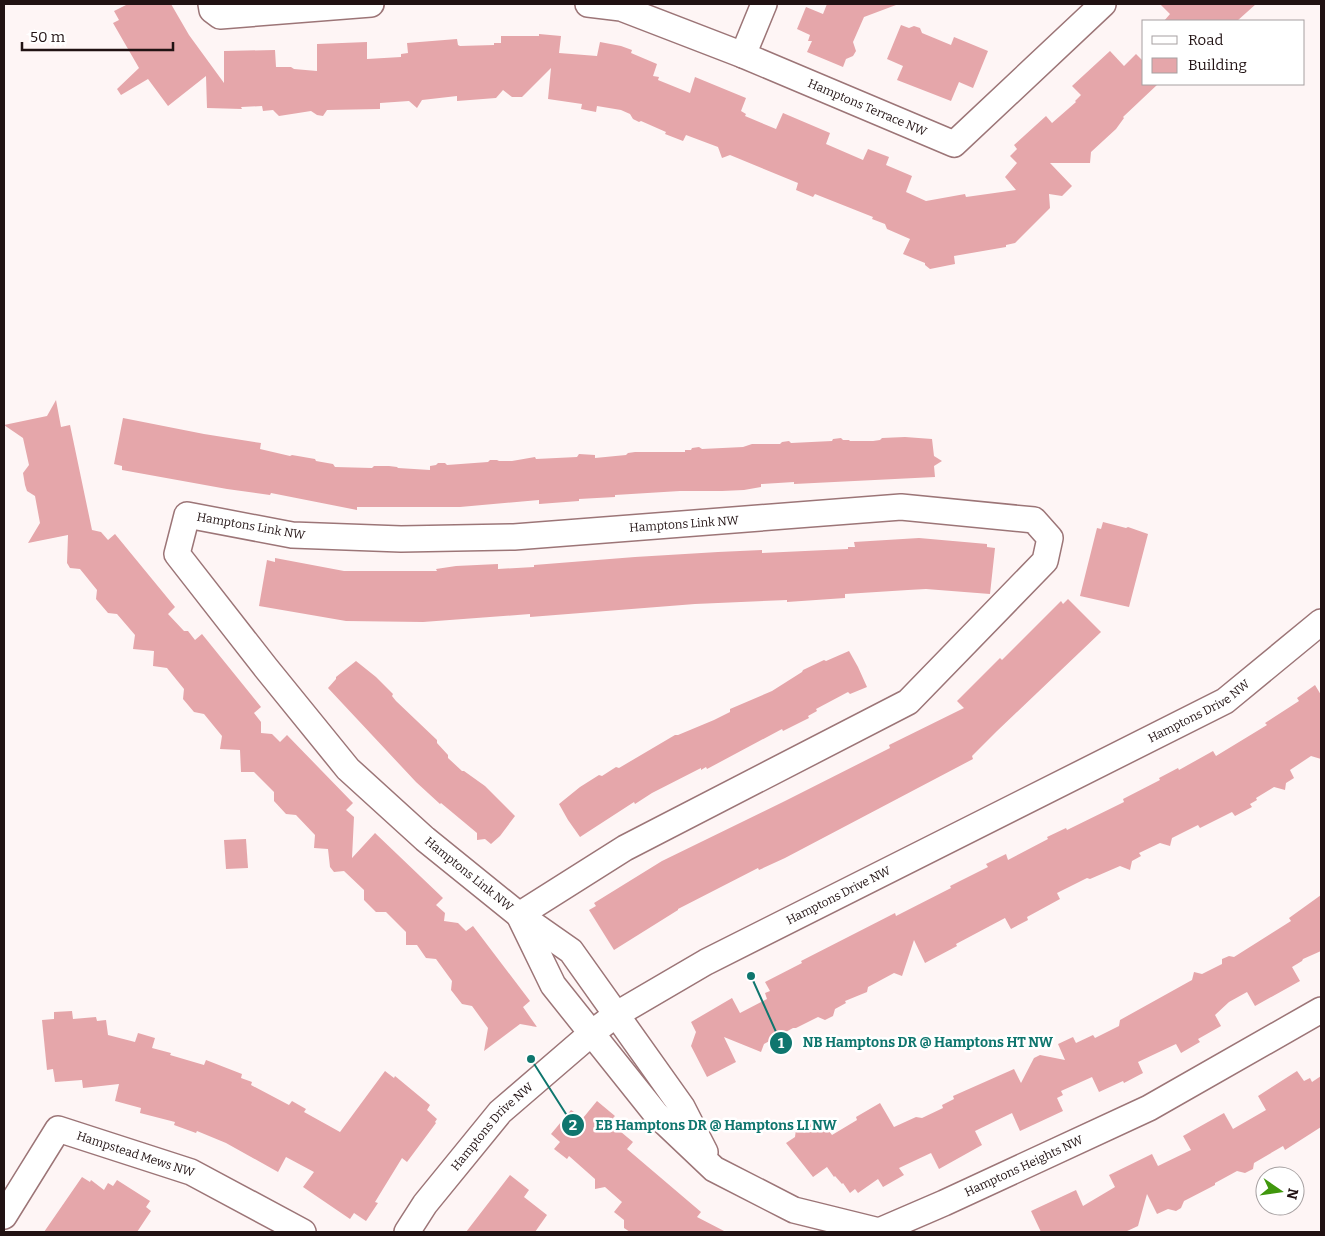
<svg xmlns="http://www.w3.org/2000/svg" width="1325" height="1236" font-family="Bitter,serif">
  <rect width="100%" height="100%" fill="#fef5f5"/>
  <g fill="#e5a6aa">
    <polygon points="128,4 171,4 189,35 224,83 224,51 275,50 276,67 291,67 294,69 317,71 317,44 367,42 367,59 401,57 401,54 408,53 407,43 457,39 458,45 460,46 494,45 494,43 501,43 501,36 539,36 539,34 561,36 559,53 597,56 600,42 621,46 632,50 631,53 657,64 653,76 659,77 658,80 690,93 695,77 746,98 741,111 746,114 745,116 776,129 783,113 830,133 826,144 863,160 868,149 889,157 886,165 912,176 906,192 926,201 965,194 966,197 1016,190 1005,177 1017,163 1010,156 1017,149 1014,145 1046,116 1052,123 1076,102 1075,101 1081,95 1072,86 1110,51 1124,66 1136,54 1144,62 1144,84 1158,84 1123,117 1124,118 1116,129 1091,152 1090,163 1050,163 1072,186 1062,196 1049,194 1050,208 1015,243 1006,245 1006,247 954,256 955,264 930,269 925,265 925,263 903,254 910,239 887,229 885,224 872,219 873,217 815,194 813,197 796,190 798,183 730,155 722,158 718,147 686,135 683,141 665,134 666,132 641,121 639,122 633,119 630,114 621,110 597,106 596,112 581,109 582,104 548,99 551,68 522,97 512,97 503,90 496,98 457,101 457,96 422,100 417,108 409,101 380,103 380,109 327,110 323,116 317,115 311,111 279,116 273,110 263,111 262,106 241,107 242,109 207,108 206,76 168,106 148,79 121,95 117,89 139,68 113,23 119,20 114,11"/>
    <polygon points="827,4 896,4 896,5 864,17 853,42 856,51 853,56 846,59 843,67 807,52 812,41 808,41 810,35 797,29 806,7 823,14"/>
    <polygon points="1160,4 1256,4 1237,21 1164,21 1170,14"/>
    <polygon points="901,25 909,28 914,26 920,28 922,33 951,45 954,37 988,51 973,88 959,82 951,101 897,80 903,66 887,59"/>
    <polygon points="56,400 61,427 70,425 92,530 101,532 108,540 115,534 175,607 168,614 184,631 188,631 195,640 202,634 261,707 254,713 261,722 261,733 272,734 280,742 287,735 353,803 346,810 354,817 352,858 375,833 443,898 436,905 445,913 444,921 458,923 466,931 473,926 530,1001 523,1007 537,1027 520,1024 484,1051 488,1028 472,1006 462,1004 451,990 452,981 436,959 426,958 417,945 406,945 406,932 386,912 376,912 364,900 364,890 344,871 334,872 330,867 328,849 314,848 315,835 296,815 286,814 274,801 274,792 254,772 241,772 240,750 220,749 222,736 204,714 194,712 183,699 184,689 167,668 153,666 154,651 133,649 135,635 117,614 108,613 96,599 97,590 80,569 70,568 67,563 68,535 28,543 40,523 35,496 27,491 25,485 23,473 29,465 23,438 4,425 47,416"/>
    <polygon points="123,418 204,434 261,443 260,449 290,456 292,455 315,459 316,461 333,464 335,467 372,468 374,466 389,466 397,467 398,468 430,470 430,466 436,465 438,463 445,463 447,465 488,462 490,460 497,460 499,461 512,461 535,457 536,459 577,457 579,454 595,455 595,458 626,455 628,453 635,452 685,452 685,450 691,450 692,448 699,447 702,449 743,447 752,444 780,444 782,442 789,441 791,443 832,441 833,439 841,438 843,440 849,440 850,441 873,441 880,440 882,438 905,437 932,439 934,456 942,461 934,466 935,477 794,484 794,482 762,484 761,484 761,487 744,490 722,491 680,491 615,495 615,497 579,499 579,501 539,504 539,500 460,507 357,507 357,510 271,493 270,495 227,489 122,470 122,466 114,464"/>
    <polygon points="1103,522 1126,528 1128,527 1148,534 1129,607 1080,596 1097,528 1101,529"/>
    <polygon points="919,538 987,544 987,547 995,548 990,594 926,589 908,590 845,594 845,598 787,602 787,600 695,604 530,617 530,614 423,622 346,621 259,606 267,560 275,562 275,558 344,571 437,571 436,569 456,566 498,564 498,569 534,567 534,565 635,557 718,552 762,550 762,553 848,549 848,547 855,547 854,542"/>
    <polygon points="1068,599 1101,632 997,731 972,756 973,759 785,858 759,870 758,868 678,909 678,910 614,950 589,910 596,906 594,903 662,861 785,801 890,748 889,745 964,708 957,701 1000,658 1002,660 1061,601 1063,604"/>
    <polygon points="849,651 858,667 867,687 850,694 848,692 816,709 817,711 808,716 809,718 783,731 782,729 707,769 706,767 701,770 701,768 652,793 635,804 634,802 580,837 568,820 559,804 580,787 599,775 602,776 616,767 619,768 675,735 678,735 714,720 730,712 730,709 772,691 802,672 803,670 824,660 826,661"/>
    <polygon points="356,661 376,677 393,694 392,696 396,701 437,740 437,743 448,755 448,758 462,771 464,771 485,786 515,816 500,836 491,844 485,839 477,840 477,833 441,803 440,804 416,782 328,688 336,679 336,677"/>
    <polygon points="1315,685 1321,695 1321,759 1311,756 1290,770 1294,778 1286,783 1285,790 1274,787 1256,798 1257,800 1250,804 1252,807 1235,816 1232,812 1200,828 1198,825 1172,838 1170,846 1160,843 1139,853 1141,856 1132,861 1130,870 1120,866 1090,879 1087,878 1057,893 1060,899 1027,917 1028,920 1011,929 1005,918 956,944 957,946 925,963 914,940 902,976 894,973 868,987 867,992 845,1001 846,1003 835,1009 833,1016 825,1020 818,1017 796,1028 793,1028 764,1044 761,1052 724,1037 736,1062 707,1077 691,1046 696,1032 691,1022 732,998 740,1013 767,999 765,993 770,991 765,982 802,963 801,961 895,913 896,916 951,888 950,886 988,867 986,864 1006,854 1008,860 1048,839 1047,837 1066,828 1067,830 1124,802 1123,799 1160,780 1159,778 1178,768 1179,770 1213,751 1216,756 1267,725 1265,723 1299,701 1297,698"/>
    <polygon points="246,839 248,868 226,869 224,840"/>
    <polygon points="1321,895 1321,951 1303,959 1302,961 1292,967 1300,981 1255,1006 1247,992 1229,1002 1215,1015 1221,1026 1198,1039 1200,1042 1181,1053 1176,1044 1138,1062 1143,1073 1124,1083 1123,1081 1099,1092 1092,1077 1061,1091 1063,1095 1057,1098 1063,1111 1020,1131 1012,1113 975,1131 982,1145 939,1169 931,1153 899,1168 904,1175 883,1187 878,1179 858,1193 855,1189 850,1193 843,1183 842,1184 835,1176 834,1177 827,1167 813,1177 786,1143 795,1137 796,1129 803,1130 819,1118 832,1135 857,1120 856,1117 880,1103 894,1127 916,1117 922,1118 943,1108 942,1105 954,1099 953,1096 1014,1069 1021,1083 1034,1058 1040,1055 1065,1060 1058,1044 1073,1037 1076,1043 1093,1035 1095,1038 1119,1026 1120,1020 1192,980 1194,972 1202,974 1222,964 1222,959 1229,956 1234,957 1291,921 1289,918"/>
    <polygon points="72,1011 73,1019 96,1017 97,1021 106,1020 108,1035 135,1042 138,1033 155,1038 152,1048 171,1053 170,1055 204,1065 206,1060 242,1074 241,1078 252,1082 251,1085 289,1105 292,1101 306,1109 304,1112 340,1132 385,1071 394,1078 395,1076 430,1105 427,1110 437,1119 435,1122 436,1123 407,1162 402,1158 375,1202 378,1203 366,1221 354,1213 350,1219 303,1187 314,1172 286,1157 278,1172 226,1143 197,1131 196,1133 174,1125 175,1122 140,1113 141,1108 115,1101 119,1084 83,1088 82,1080 55,1082 53,1069 47,1070 42,1020 54,1019 54,1012"/>
    <polygon points="1297,1071 1304,1081 1310,1078 1312,1082 1321,1076 1321,1127 1285,1150 1283,1146 1254,1163 1253,1169 1245,1173 1237,1171 1215,1183 1215,1185 1184,1201 1181,1208 1176,1211 1168,1209 1157,1214 1147,1194 1138,1226 1125,1232 1041,1232 1031,1211 1076,1190 1083,1206 1115,1187 1109,1175 1152,1154 1158,1166 1191,1150 1183,1136 1224,1113 1233,1129 1266,1110 1258,1096"/>
    <polygon points="597,1101 615,1116 609,1122 633,1142 627,1149 701,1212 697,1217 726,1232 630,1232 624,1228 624,1220 614,1212 622,1202 605,1187 595,1189 595,1179 569,1156 567,1159 554,1149 560,1142 551,1134 571,1110 583,1118"/>
    <polygon points="510,1175 529,1190 524,1197 547,1215 535,1232 466,1232"/>
    <polygon points="82,1177 90,1182 91,1180 104,1190 108,1183 113,1186 117,1180 150,1201 146,1207 151,1211 137,1232 44,1232"/>
  </g>
  <g fill="none" stroke-linecap="round" stroke-linejoin="round">
    <defs>
      <g id="minor">
        <polyline points="211,4 212,10 220,16 371,4"/>
        <path id="s1" d="M 588,4 L 621,8 L 743,55 L 954,144 L 1103,4"/>
        <polyline points="743,55 764,4"/>
        <polygon points="901,507 1034,520 1050,538 1045,561 908,702 625,848 519,915 425,839 348,769 266,668 177,554 187,515 292,535 401,539 514,537"/>
        <path id="s2" d="M 519,915 L 553,985 L 656,1114 L 714,1169 L 794,1210 L 879,1231 L 944,1203 L 1149,1108 L 1321,1010"/>
        <polyline points="521,916 571,951 682,1107 705,1152"/>
        <path id="s3" d="M 4,1216 L 58,1129 L 191,1172 L 303,1232"/>
        <path id="s4" d="M 407,1232 L 425,1204 L 500,1112 L 593,1032 L 617,1014 L 706,962 L 1225,701 L 1321,622"/>
      </g>
    </defs>
    <use href="#minor" stroke="#9c7577" stroke-width="28"/>
    <use href="#minor" stroke="#fff" stroke-width="25"/>
  </g>
  <g text-anchor="middle" stroke-width="5" stroke-linejoin="round" paint-order="stroke">
    <g font-size="12" fill="#211213" stroke="#fff">
      <text dy="4" stroke="none"><textPath href="#s1" startOffset="299">Hamptons Terrace NW</textPath></text>
      <text transform="translate(684 524) rotate(-4)" y="4">Hamptons Link NW</text>
      <text transform="translate(251 526) rotate(10)" y="4">Hamptons Link NW</text>
      <text dy="4" stroke="none"><textPath href="#s4" startOffset="961">Hamptons Drive NW</textPath></text>
      <text transform="translate(469 874) rotate(39)" y="4">Hamptons Link NW</text>
      <text dy="4" stroke="none"><textPath href="#s4" startOffset="556">Hamptons Drive NW</textPath></text>
      <text dy="4" stroke="none"><textPath href="#s4" startOffset="136">Hamptons Drive NW</textPath></text>
      <text dy="4" stroke="none"><textPath href="#s3" startOffset="184">Hampstead Mews NW</textPath></text>
      <text dy="4" stroke="none"><textPath href="#s2" startOffset="659">Hamptons Heights NW</textPath></text>
    </g>
  </g>
  <path fill="none" stroke="#0f766e" stroke-width="2" d="M751 976L781 1043M531 1059L573 1125"/>
  <g fill="#0f766e" stroke="#fff" stroke-width="2">
    <circle cx="751" cy="976" r="5"/>
    <circle cx="531" cy="1059" r="5"/>
    <circle cx="781" cy="1043" r="12"/>
    <circle cx="573" cy="1125" r="12"/>
  </g>
  <g font-size="15" text-anchor="middle" font-weight="bold" fill="#fff">
    <text x="781" y="1048">1</text>
    <text x="573" y="1130">2</text>
  </g>
  <g font-size="14" text-anchor="middle" font-weight="bold" fill="#0f766e" stroke="#fff" stroke-width="5" stroke-linejoin="round" paint-order="stroke">
    <text x="928" y="1047">NB Hamptons DR @ Hamptons HT NW</text>
    <text x="716" y="1130">EB Hamptons DR @ Hamptons LI NW</text>
  </g>
  <rect width="1325" height="1236" fill="none" stroke="#211213" stroke-width="10"/>
  <rect x="1142" y="20" width="162" height="65" fill="#ffffff" stroke="#a6a0a1"/>
  <rect x="1152" y="36" width="25" height="8" fill="#ffffff" stroke="#a6a0a1"/>
  <text x="1188" y="45" font-size="15" fill="#211213">Road</text>
  <rect x="1152" y="58" width="25" height="15" fill="#e5a6aa" stroke="#a6a0a1"/>
  <text x="1188" y="70" font-size="15" fill="#211213">Building</text>
  <g transform="translate(1280 1191) rotate(103)"><circle r="24" fill="#ffffff" stroke="#a6a0a1"/>
  <path d="M0-4L9 19L0 12L-9 19Z" fill="#40970d"/>
  <text y="-8" font-size="14" font-weight="bold" text-anchor="middle" fill="#211213">N</text>
  </g>
  <path d="M22 42v8h151v-8" fill="none" stroke="#211213" stroke-width="2.5"/>
  <text x="30" y="42" font-size="15" fill="#211213" stroke="#ffffff" stroke-width="4" paint-order="stroke">50 m</text>
</svg>
